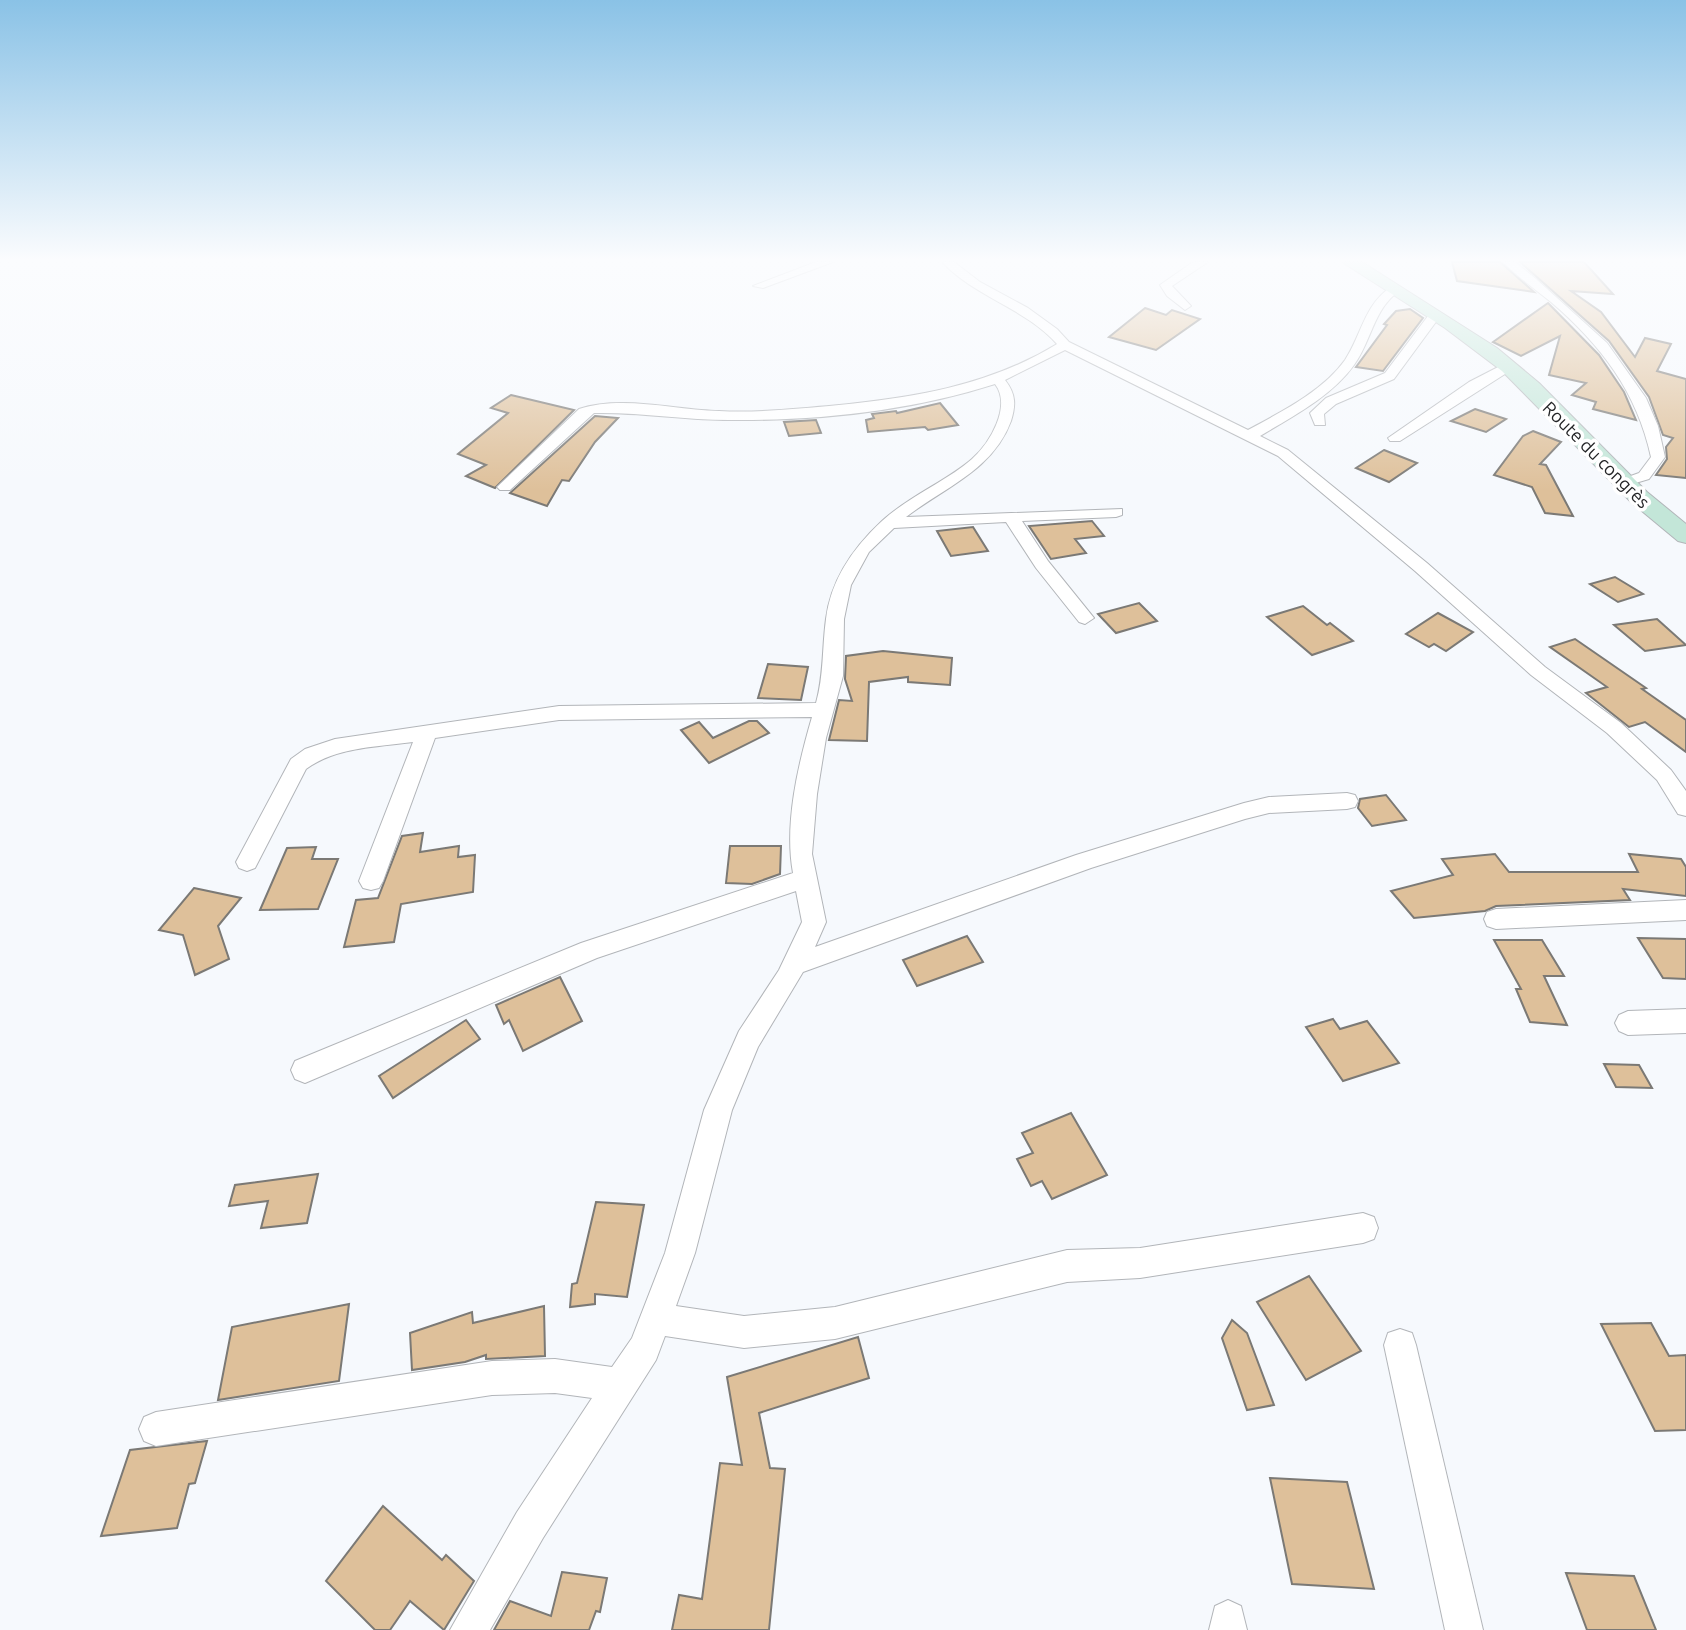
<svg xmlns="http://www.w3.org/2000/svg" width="1686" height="1630" font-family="Ubuntu,sans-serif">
  <rect width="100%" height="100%" fill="#f6f9fd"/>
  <g fill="#dec09a" stroke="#7b7975" stroke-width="2">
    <polygon points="1452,262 1500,262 1534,292 1457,281"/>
    <polygon points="1520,262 1584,262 1613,294 1571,291 1601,312 1635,357 1645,338 1671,344 1657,371 1686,379 1686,478 1656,475 1667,459 1666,447 1673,438 1663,435 1649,397 1609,341"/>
    <polygon points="1548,303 1599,355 1624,392 1636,420 1593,409 1596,402 1572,395 1586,383 1549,375 1560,336 1521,356 1493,342"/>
    <polygon points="1145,308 1166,315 1172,310 1200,319 1156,350 1109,337"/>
    <polygon points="1410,309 1423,318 1383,371 1356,367 1387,325 1384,324 1396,311"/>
    <polygon points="511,395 574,410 495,488 466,476 486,465 458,454 508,413 491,408"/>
    <polygon points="940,403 958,425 928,430 925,427 868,432 866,420 874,418 872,414 896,411 897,413"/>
    <polygon points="1475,409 1506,419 1486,432 1451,421"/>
    <polygon points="595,416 618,418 595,442 569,481 562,480 547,506 510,493"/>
    <polygon points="816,420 821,433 789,436 784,422"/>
    <polygon points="1533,431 1561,442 1540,464 1546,465 1573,516 1545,513 1532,487 1494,475 1523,436"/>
    <polygon points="1384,450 1417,463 1389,482 1356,468"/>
    <polygon points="1092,521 1104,536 1075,539 1086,553 1051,559 1029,526"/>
    <polygon points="973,527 988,551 951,556 937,531"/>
    <polygon points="1615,577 1643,594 1618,602 1590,584"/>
    <polygon points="1139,603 1157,621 1116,633 1098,614"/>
    <polygon points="1303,606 1327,625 1330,623 1353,641 1312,655 1267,617"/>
    <polygon points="1438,613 1473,632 1446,651 1434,644 1429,647 1406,634"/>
    <polygon points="1657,619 1686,645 1645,651 1614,625"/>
    <polygon points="1575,639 1646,688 1642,689 1686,720 1686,752 1645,722 1629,727 1586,693 1607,687 1550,647"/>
    <polygon points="883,651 952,658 950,685 908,682 908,677 869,682 867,741 829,740 839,700 852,701 845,679 846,656"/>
    <polygon points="768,664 808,667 801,700 758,698"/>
    <polygon points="749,721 757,721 769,733 709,763 681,730 699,722 713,738"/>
    <polygon points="1386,795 1406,820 1372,826 1358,808 1360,799"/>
    <polygon points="423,833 420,852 459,846 458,857 475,855 473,892 401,904 394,942 344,947 356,900 378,898 402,836"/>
    <polygon points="730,846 781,846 780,874 752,884 726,883"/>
    <polygon points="316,847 312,859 338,859 318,909 260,910 287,848"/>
    <polygon points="1495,854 1509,872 1638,872 1629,854 1681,859 1686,867 1686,896 1623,889 1630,900 1496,906 1485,911 1414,918 1391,891 1453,875 1442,859"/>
    <polygon points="194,888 241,898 218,926 229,959 195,975 183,935 159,930"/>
    <polygon points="967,936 983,962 917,986 903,960"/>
    <polygon points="1638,938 1686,939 1686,979 1663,978"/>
    <polygon points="1494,940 1542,940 1564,976 1544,976 1567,1025 1530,1022 1516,989 1521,989"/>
    <polygon points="560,977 582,1021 523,1051 509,1020 504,1024 496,1005"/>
    <polygon points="1333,1019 1340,1029 1367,1021 1399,1063 1343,1081 1306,1027"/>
    <polygon points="466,1020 480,1039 393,1098 379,1076"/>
    <polygon points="1604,1064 1639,1065 1652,1088 1616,1087"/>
    <polygon points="1071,1113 1107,1175 1052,1199 1042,1181 1031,1186 1017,1159 1033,1153 1022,1133"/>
    <polygon points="318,1174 307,1223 261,1228 268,1201 229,1206 235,1185"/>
    <polygon points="596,1202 644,1205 627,1297 595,1294 595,1304 570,1307 572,1284 577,1283"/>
    <polygon points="1309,1276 1361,1351 1306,1380 1257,1302"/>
    <polygon points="349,1304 339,1381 218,1400 232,1327"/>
    <polygon points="544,1306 545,1356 486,1359 486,1355 465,1362 412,1370 410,1333 472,1312 473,1323"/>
    <polygon points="1232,1320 1247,1333 1274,1405 1247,1410 1222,1338"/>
    <polygon points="1651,1323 1669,1356 1686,1355 1686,1430 1655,1431 1601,1324"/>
    <polygon points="858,1337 869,1378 759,1413 770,1468 785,1469 769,1630 672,1630 679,1595 702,1599 720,1463 742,1465 727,1377"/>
    <polygon points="207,1441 195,1483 189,1484 177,1528 101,1536 130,1450"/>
    <polygon points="1270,1478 1347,1482 1374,1589 1292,1584"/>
    <polygon points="383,1506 442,1560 446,1555 474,1581 444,1630 410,1601 390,1630 375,1630 326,1581"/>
    <polygon points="562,1572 607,1578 600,1612 596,1611 589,1630 494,1630 510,1601 551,1616"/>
    <polygon points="1566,1573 1634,1576 1656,1630 1587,1630"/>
  </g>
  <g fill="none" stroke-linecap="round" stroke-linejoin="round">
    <defs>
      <g id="street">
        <polygon points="816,262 833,262 763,288 753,286"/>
        <path d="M 942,262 L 954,262 L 980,282 L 1028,308 L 1057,329 L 1069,342 L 1248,430 C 1281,412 1323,391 1345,360 C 1362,334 1364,305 1391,287 L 1399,287 L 1399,291 C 1373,310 1372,340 1354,365 C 1332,396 1292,417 1260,436 L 1288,450 L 1427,563 L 1545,667 L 1621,723 L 1671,770 L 1686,791 L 1686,816 L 1678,814 L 1657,780 L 1607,733 L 1531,675 L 1415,571 L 1278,456 L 1065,350 L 1005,380 C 1016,394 1016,405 1011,421 C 993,470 945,487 906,517 L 1122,509 L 1122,515 L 1116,517 L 1022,521 L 1048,561 L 1094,618 L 1085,624 L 1079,622 L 1036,568 L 1006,522 L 894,528 L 869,552 L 851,585 L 844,619 L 843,676 L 826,738 L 817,794 L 812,854 L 826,922 L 815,947 L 1076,855 L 1244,803 L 1269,797 L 1347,793 L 1355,795 L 1358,801 L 1355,807 L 1347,809 L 1269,813 L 1245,819 L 1091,868 L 803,972 L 758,1047 L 732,1110 L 695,1253 L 676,1306 L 744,1316 L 835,1307 L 1067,1250 L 1140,1248 L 1363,1213 L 1374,1217 L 1378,1228 L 1374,1239 L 1363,1243 L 1140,1278 L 1067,1282 L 835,1339 L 744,1348 L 665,1336 L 656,1360 L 543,1538 L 490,1630 L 450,1630 L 517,1512 L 592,1398 L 555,1393 L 492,1395 L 156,1446 L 144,1441 L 139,1429 L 144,1417 L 156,1412 L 492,1361 L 555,1359 L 612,1367 L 632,1338 L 665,1253 L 704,1110 L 739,1031 L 779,970 L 802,922 L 796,891 L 597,958 L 305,1083 L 295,1079 L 291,1070 L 295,1061 L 581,943 L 793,873 C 784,824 798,765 812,717 L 559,720 L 435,738 L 383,881 L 379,888 L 371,890 L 363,888 L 359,881 L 413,742 C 377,747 336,747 306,769 L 255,868 L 247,871 L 239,868 L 236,862 L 291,759 L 305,749 L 335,739 L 559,706 L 816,703 C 824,675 822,648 826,619 C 831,579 853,548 882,521 C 909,496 947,481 972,459 C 990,443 1012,406 995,384 C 911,411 816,421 729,420 C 684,420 639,412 594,413 L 510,490 L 500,490 L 497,487 L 579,409 C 622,395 675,410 719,411 C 756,413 793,409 829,406 C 910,398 987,387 1057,344 C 1025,308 975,297 942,262 Z"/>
        <polygon points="1193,262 1208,262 1172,286 1191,306 1185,310 1167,296 1160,285"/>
        <path d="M 1503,262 L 1515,262 L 1536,279 L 1607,343 L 1646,398 L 1658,426 L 1665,457 L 1649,479 L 1622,487 L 1614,482 L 1639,473 L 1651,457 C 1637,392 1601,345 1551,302 C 1535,289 1518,277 1503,262 Z"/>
        <polygon points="1431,312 1441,315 1394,379 1336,404 1324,414 1325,425 1315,425 1310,413 1326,398 1385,373"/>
        <polygon points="1504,364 1516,367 1400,441 1390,441 1388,438 1469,382"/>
        <polygon points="1686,900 1686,920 1496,929 1487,926 1484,919 1487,912 1496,909"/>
        <polygon points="1686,1009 1686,1033 1628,1035 1619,1031 1615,1023 1619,1015 1628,1011"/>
        <polygon points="1400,1329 1412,1333 1416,1345 1483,1630 1445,1630 1384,1345 1388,1333"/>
        <polygon points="1228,1600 1241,1606 1247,1630 1209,1630 1215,1606"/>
      </g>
      <polygon id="secondary" points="1342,262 1362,262 1497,348 1539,383 1647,492 1686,524 1686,543 1678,541 1631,502 1502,371 1445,328"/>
    </defs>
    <use href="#street" stroke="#b2b5b9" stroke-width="2"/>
    <use href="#secondary" stroke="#b2b5b9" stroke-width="2"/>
    <use href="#street" fill="#fff" fill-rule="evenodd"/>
    <use href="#secondary" fill="#c3e6d8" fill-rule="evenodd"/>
  </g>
  <linearGradient id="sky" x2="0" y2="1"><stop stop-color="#8ac2e6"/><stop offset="0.53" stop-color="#fbfcfe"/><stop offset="1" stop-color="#fbfcfe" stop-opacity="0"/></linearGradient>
  <rect width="1686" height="491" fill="url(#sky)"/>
  <g text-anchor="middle" stroke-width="7" stroke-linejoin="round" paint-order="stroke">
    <g font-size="18" fill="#232426" stroke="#fff">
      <text transform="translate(1596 455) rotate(45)" y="6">Route du congrès</text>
    </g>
  </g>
</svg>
